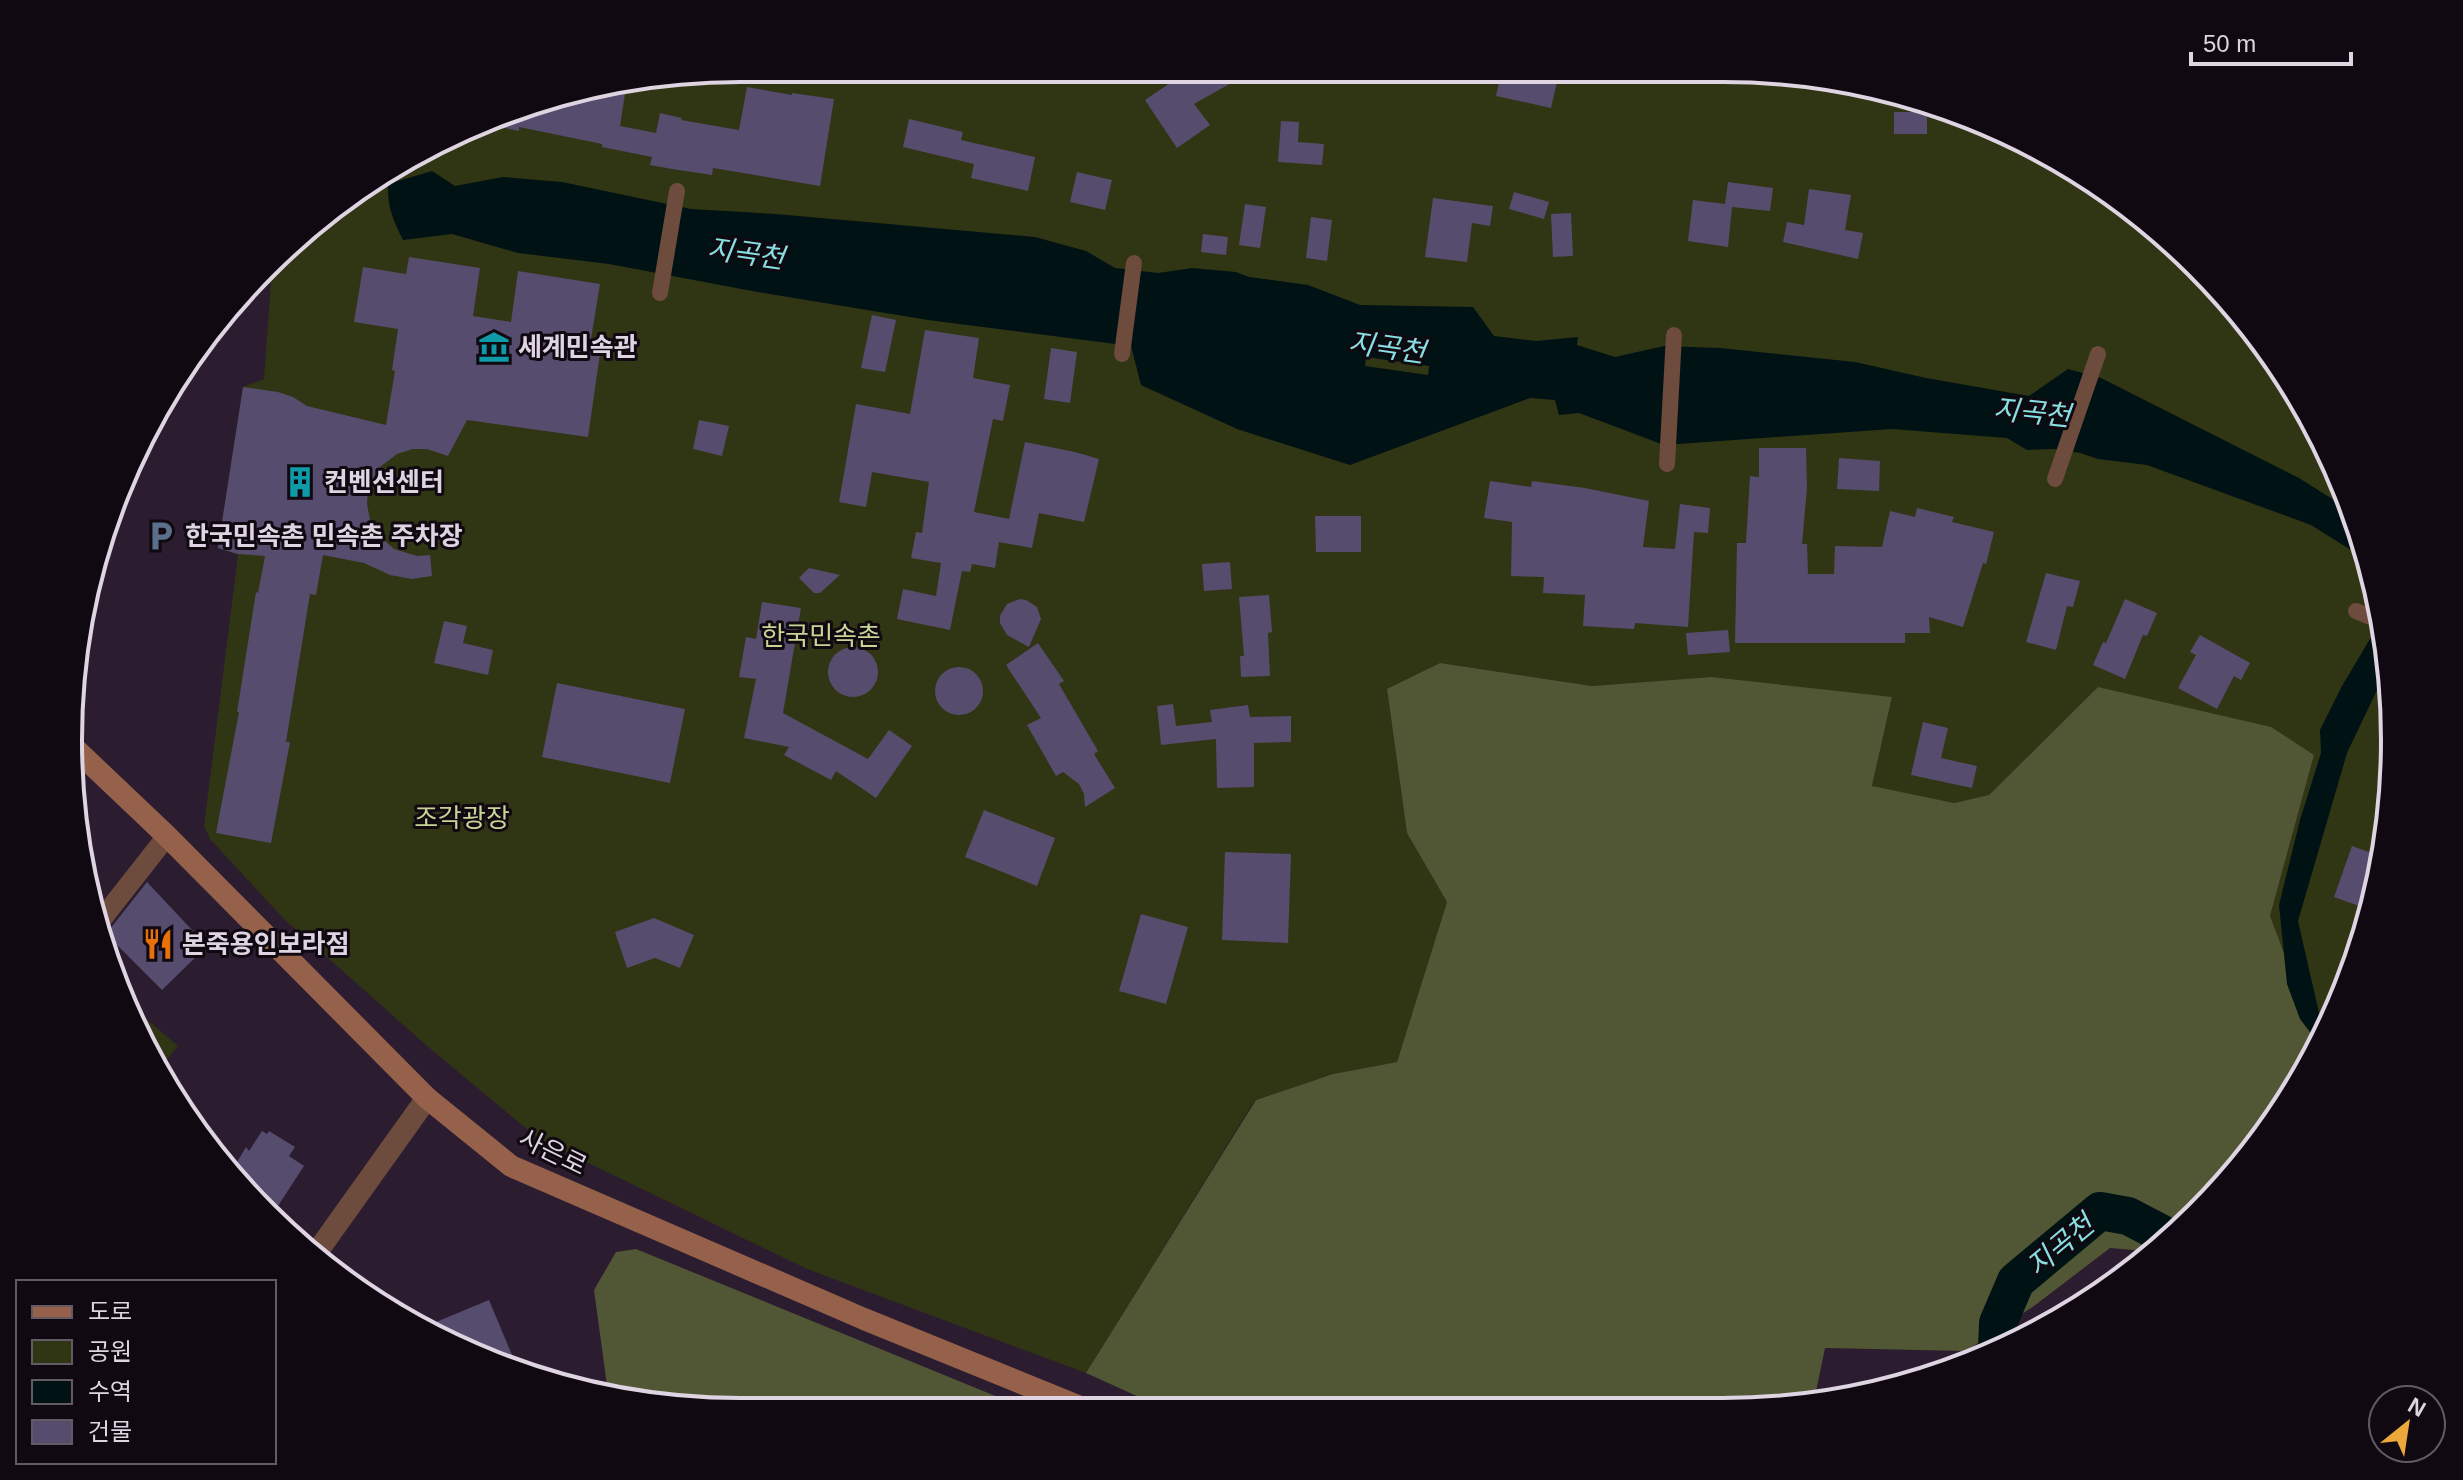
<svg xmlns="http://www.w3.org/2000/svg" width="2463" height="1480" font-family="Helvetica,'Noto Sans KR',sans-serif">
  <rect width="100%" height="100%" fill="#2b1c2f"/>
  <g fill="#303514">
    <polygon points="740,68 1767,69 1939,104 2097,182 2198,265 2282,367 2344,483 2382,609 2395,740 2382,872 2344,998 2312,1056 2270,916 2314,755 2098,687 1989,795 1954,803 1872,787 1892,698 1711,677 1592,686 1440,663 1387,690 1407,833 1447,902 1397,1062 1333,1074 1255,1100 1086,1373 807,1269 539,1139 426,1045 284,919 210,839 204,826 238,555 218,548 243,387 264,379 272,266 331,207 524,104"/>
    <polygon points="130,1005 178,1046 162,1065"/>
  </g>
  <g fill="#515734">
    <polygon points="1440,663 1592,686 1711,677 1892,697 1872,786 1954,803 1989,795 2098,687 2271,727 2314,755 2270,916 2300,996 2322,1037 2281,1114 2166,1245 2157,1252 2110,1248 2034,1306 1966,1351 1825,1348 1814,1401 1767,1411 1170,1411 1086,1373 1256,1100 1333,1074 1397,1062 1447,902 1407,833 1387,689"/>
    <polygon points="636,1249 1032,1411 696,1411 608,1393 594,1290 616,1252"/>
  </g>
  <g fill="#001214" fill-rule="evenodd">
    <path d="M 432,171 L 455,186 L 503,177 L 562,182 L 691,209 L 776,214 L 1035,237 L 1086,251 L 1115,268 L 1158,273 L 1192,268 L 1236,272 L 1249,277 L 1308,285 L 1360,305 L 1473,307 L 1494,336 L 1536,341 L 1578,337 L 1577,345 L 1615,357 L 1664,346 L 1720,348 L 1855,362 L 1926,378 L 2029,396 L 2068,369 L 2101,378 L 2299,478 L 2353,512 L 2367,560 L 2311,525 L 2147,465 L 2098,459 L 2080,453 L 2054,449 L 2027,450 L 2007,438 L 1892,429 L 1664,445 L 1579,413 L 1559,415 L 1555,400 L 1530,398 L 1350,465 L 1237,429 L 1141,385 L 1131,346 L 928,320 L 752,291 L 609,264 L 518,253 L 452,234 L 403,240 C 393,220 387,206 388,184 ZM 1366,357 L 1429,366 L 1428,375 L 1365,366 Z"/>
    <polygon points="2383,617 2388,667 2347,753 2298,921 2320,1017 2329,1025 2319,1044 2300,1019 2287,984 2279,905 2300,820 2321,753 2320,730 2342,686"/>
  </g>
  <g fill="none" stroke-linecap="round" stroke-linejoin="round">
    <polyline stroke="#001214" stroke-width="38" points="1997,1350 1998,1323 2016,1281 2100,1211 2128,1216 2172,1239"/>
  </g>
  <g fill="#564c6d">
    <polygon points="1208,69 1256,69 1194,104 1210,125 1177,148 1145,100 1179,77 1183,83"/>
    <polygon points="1502,70 1557,82 1551,108 1496,96"/>
    <polygon points="626,87 620,126 656,133 660,113 682,118 681,120 739,130 747,87 792,95 792,93 834,99 820,186 713,168 712,175 672,169 650,165 652,157 602,147 602,144 519,127 519,131 486,124 524,104"/>
    <rect x="1894" y="112" width="33" height="22"/>
    <polygon points="909,119 963,132 961,140 1035,157 1028,191 971,178 974,164 903,147"/>
    <polygon points="1281,121 1299,122 1298,142 1324,144 1322,165 1278,162"/>
    <polygon points="1077,172 1112,180 1105,210 1070,202"/>
    <polygon points="1728,182 1773,188 1770,211 1732,207 1728,247 1688,241 1693,200 1725,204"/>
    <polygon points="1809,189 1851,195 1845,230 1863,233 1858,259 1783,242 1787,222 1804,225"/>
    <polygon points="1514,192 1549,202 1544,219 1509,209"/>
    <polygon points="1433,198 1493,206 1490,226 1472,223 1467,262 1425,257"/>
    <polygon points="1245,204 1266,207 1260,248 1239,245"/>
    <polygon points="1571,213 1573,256 1553,257 1551,214"/>
    <polygon points="1311,217 1332,220 1327,261 1306,258"/>
    <polygon points="1203,234 1228,237 1226,255 1201,252"/>
    <polygon points="409,257 480,268 473,316 511,322 518,271 600,284 590,345 601,347 588,437 467,420 448,456 427,449 413,449 397,454 380,467 368,489 367,504 370,520 376,533 394,549 417,556 430,555 432,576 412,579 390,575 364,563 323,555 316,595 310,594 286,742 290,742 271,843 216,833 239,712 237,712 256,592 258,593 265,556 238,554 218,548 243,387 278,392 293,397 307,406 386,425 395,371 392,370 398,329 354,322 363,267 406,274"/>
    <polygon points="872,315 896,320 885,372 861,368"/>
    <polygon points="925,330 979,338 973,378 1010,385 1003,421 993,419 974,512 1009,519 1025,442 1075,452 1099,459 1084,522 1039,513 1032,548 999,542 995,568 972,564 970,572 962,571 950,630 897,619 903,589 936,596 941,563 911,558 916,532 922,533 929,482 872,472 866,507 839,502 856,404 910,414"/>
    <polygon points="1051,348 1077,352 1070,403 1044,399"/>
    <polygon points="699,420 729,426 722,456 693,449"/>
    <polygon points="1759,448 1806,448 1807,488 1802,544 1807,544 1808,574 1834,574 1835,546 1882,547 1890,511 1915,517 1917,508 1954,517 1952,522 1994,532 1986,564 1983,563 1963,627 1929,617 1930,633 1905,633 1905,643 1735,643 1737,543 1746,543 1750,476 1759,477"/>
    <polygon points="1839,458 1880,461 1879,491 1837,489"/>
    <polygon points="1490,481 1531,487 1532,481 1585,488 1649,501 1643,547 1675,549 1680,504 1710,508 1708,533 1694,532 1688,627 1635,623 1634,629 1583,626 1585,595 1543,593 1544,577 1511,576 1512,522 1484,518"/>
    <polygon points="1315,516 1361,516 1361,552 1316,552"/>
    <polygon points="1230,562 1232,589 1204,591 1202,564"/>
    <polygon points="809,568 840,575 820,593 814,593 799,578"/>
    <polygon points="2046,573 2080,581 2073,607 2067,606 2056,650 2026,642"/>
    <polygon points="1269,595 1272,632 1268,633 1270,676 1241,677 1240,656 1244,656 1239,597"/>
    <polygon points="1020,599 1026,600 1037,607 1041,619 1029,647 1007,635 1000,623 1000,616 1007,604"/>
    <polygon points="2125,599 2157,613 2147,636 2143,635 2125,679 2093,665 2103,642 2106,643"/>
    <polygon points="762,602 801,608 783,713 868,759 889,730 912,746 876,798 836,771 831,780 784,755 789,747 744,738 756,679 739,677 746,637 756,639"/>
    <polygon points="444,621 467,626 463,643 493,650 488,675 434,663"/>
    <polygon points="1728,630 1730,652 1688,655 1686,633"/>
    <polygon points="2200,635 2250,663 2241,680 2234,676 2217,709 2178,688 2196,655 2190,652"/>
    <polygon points="1038,643 1064,681 1059,684 1098,751 1094,754 1115,788 1085,807 1084,794 1079,784 1063,772 1056,776 1027,725 1041,718 1006,665"/>
    <circle cx="853" cy="672" r="25"/>
    <circle cx="959" cy="691" r="24"/>
    <polygon points="557,683 685,709 670,783 542,757"/>
    <polygon points="1173,704 1176,726 1212,722 1210,710 1248,705 1250,717 1291,716 1291,742 1254,743 1254,787 1217,788 1216,739 1161,745 1157,706"/>
    <polygon points="1923,722 1948,728 1941,758 1977,766 1972,788 1911,775"/>
    <polygon points="984,810 1055,838 1037,886 965,857"/>
    <polygon points="2352,846 2383,857 2382,872 2370,910 2334,897"/>
    <polygon points="1225,852 1291,854 1288,943 1222,940"/>
    <polygon points="147,882 207,946 162,990 106,934"/>
    <polygon points="1141,914 1188,927 1166,1004 1119,991"/>
    <polygon points="654,918 694,935 680,968 655,958 627,968 615,932"/>
    <polygon points="262,1131 267,1134 269,1131 295,1147 289,1156 304,1166 274,1212 231,1172 246,1147 249,1151"/>
    <polygon points="489,1300 520,1374 424,1327"/>
  </g>
  <g fill="none" stroke-linecap="round" stroke-linejoin="round">
    <g stroke="#6d4b3d" stroke-width="16">
      <polyline points="660,293 677,191"/>
      <polyline points="1122,354 1134,263"/>
      <polyline points="1667,464 1674,335"/>
      <polyline points="2055,479 2098,354"/>
      <polyline points="2356,611 2383,622"/>
    </g>
    <polyline stroke="#6d4b3d" stroke-width="20" points="98,924 167,836"/>
    <polyline stroke="#6d4b3d" stroke-width="22" points="317,1252 427,1098"/>
    <polyline stroke="#96614b" stroke-width="22" points="68,742 167,836 427,1098 511,1166 864,1319 1090,1411"/>
  </g>
  <defs>
    <symbol id="museum-bare" viewBox="-9 -9 18 18"><path d="M0-6L6-3V-2H-6V-3ZM-5-1h2V3h-2ZM-1-1h2V3h-2ZM3-1h2V3H3ZM-6 4H6V6H-6Z" fill="#0f9aa8" stroke="#100911" stroke-width="2.5" paint-order="stroke"/></symbol>
    <symbol id="building-bare" viewBox="-9 -9 18 18"><path d="M-4-6H4V6H1V3H-1V6H-4ZM-2.5-4.3h1.7v1.8h-1.7ZM.8-4.3h1.7v1.8H.8ZM-2.5-1h1.7V.8h-1.7ZM.8-1h1.7V.8H.8Z" fill="#0f9aa8" stroke="#100911" stroke-width="2.5" paint-order="stroke"/></symbol>
    <symbol id="parking-bare" viewBox="-9 -9 18 18"><path d="M-3.5-5.5H1a3.5 3.5 0 0 1 0 7H-1V5.5H-3.5ZM-1-3.4V-.6H.8a1.4 1.4 0 0 0 0-2.8Z" fill="#5c6f8a" stroke="#100911" stroke-width="2.5" paint-order="stroke"/></symbol>
    <symbol id="restaurant-bare" viewBox="-9 -9 18 18"><path d="M-5-6h1v4h1v-4h1v4h1v-4h1v5L-1.5 .5V6h-2V.5L-5-1ZM5-6V6H3V1.5H1.5Q1.5-4 5-6Z" fill="#e8710a" stroke="#100911" stroke-width="2.5" paint-order="stroke"/></symbol>
  </defs>
  <g fill-rule="evenodd">
    <use href="#museum-bare" x="472" y="325" width="44" height="44"/>
    <use href="#building-bare" x="278" y="460" width="44" height="44"/>
    <use href="#parking-bare" x="139" y="514" width="44" height="44"/>
    <use href="#restaurant-bare" x="136" y="922" width="44" height="44"/>
  </g>
  <g text-anchor="middle" stroke-width="6" stroke-linejoin="round" paint-order="stroke">
    <g font-size="26" font-weight="bold" fill="#dfd4e1" stroke="#100911" text-anchor="start">
      <text x="518" y="356">세계민속관</text>
      <text x="324" y="491">컨벤션센터</text>
      <text x="185" y="545">한국민속촌 민속촌 주차장</text>
      <text x="182" y="953">본죽용인보라점</text>
    </g>
    <g font-size="26" fill="#c8d495" stroke="#100911">
      <text x="821" y="645">한국민속촌</text>
      <text x="462" y="827">조각광장</text>
    </g>
    <g font-size="26" fill="#dfd4e1" stroke="#100911">
      <text transform="translate(553 1152) rotate(26)" y="9">사은로</text>
    </g>
    <g font-size="28" font-style="italic" fill="#89e0e3" stroke="#100911">
      <text transform="translate(746 253) rotate(8)" y="10">지곡천</text>
      <text transform="translate(1387 347) rotate(8)" y="10">지곡천</text>
      <text transform="translate(2032 412) rotate(6)" y="10">지곡천</text>
      <text transform="translate(2060 1245) rotate(-40)" y="10">지곡천</text>
    </g>
  </g>
  <path d="M0 0H2463V1480H0ZM740 82H1723A658 658 0 0 1 2381 740V740A658 658 0 0 1 1723 1398H740A658 658 0 0 1 82 740V740A658 658 0 0 1 740 82Z" fill="#100911" fill-rule="evenodd"/>
  <path fill="none" stroke="#dfd4e1" stroke-width="4" d="M740 82H1723A658 658 0 0 1 2381 740V740A658 658 0 0 1 1723 1398H740A658 658 0 0 1 82 740V740A658 658 0 0 1 740 82Z"/>
  <rect x="16" y="1280" width="260" height="184" fill="#100911" stroke="#635a64" stroke-width="2"/>
  <rect x="32" y="1306" width="40" height="12" fill="#96614b" stroke="#635a64" stroke-width="2"/>
  <text x="88" y="1320" font-size="24" fill="#dfd4e1">도로</text>
  <rect x="32" y="1340" width="40" height="24" fill="#303514" stroke="#635a64" stroke-width="2"/>
  <text x="88" y="1360" font-size="24" fill="#dfd4e1">공원</text>
  <rect x="32" y="1380" width="40" height="24" fill="#001214" stroke="#635a64" stroke-width="2"/>
  <text x="88" y="1400" font-size="24" fill="#dfd4e1">수역</text>
  <rect x="32" y="1420" width="40" height="24" fill="#564c6d" stroke="#635a64" stroke-width="2"/>
  <text x="88" y="1440" font-size="24" fill="#dfd4e1">건물</text>
  <g transform="translate(2407 1424) rotate(30)"><circle r="38" fill="#100911" stroke="#635a64" stroke-width="2"/>
  <path d="M0-6L14 30L0 20L-14 30Z" fill="#eda83c"/>
  <text y="-12" font-size="22" font-weight="bold" text-anchor="middle" fill="#dfd4e1">N</text>
  </g>
  <path d="M2191 52v12h160v-12" fill="none" stroke="#dfd4e1" stroke-width="4"/>
  <text x="2203" y="52" font-size="24" fill="#dfd4e1" stroke="#100911" stroke-width="6" paint-order="stroke">50 m</text>
</svg>
